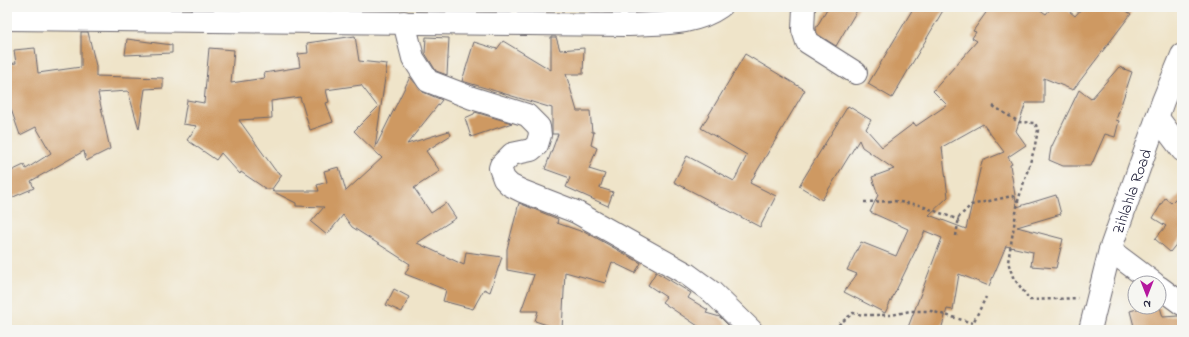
<svg xmlns="http://www.w3.org/2000/svg" width="1189" height="337" font-family="'Indie Flower',sans-serif">
  <rect width="100%" height="100%" fill="#f6f6f2"/>
  <filter id="ink" filterUnits="userSpaceOnUse"><feTurbulence type="fractalNoise" baseFrequency=".025" numOctaves="2"/><feDisplacementMap in="SourceGraphic" scale="8" xChannelSelector="R" yChannelSelector="G"/><feConvolveMatrix kernelMatrix="1 2 1 2 8 2 1 2 1" color-interpolation-filters="sRGB"/></filter>
  <filter id="wash" filterUnits="userSpaceOnUse"><feTurbulence type="fractalNoise" baseFrequency=".012" numOctaves="4" result="noise"/><feDisplacementMap in="SourceGraphic" scale="16" xChannelSelector="R" yChannelSelector="G"/><feGaussianBlur stdDeviation="0.9" result="paint"/><feColorMatrix in="noise" values="0 0 0 0 0 0 0 0 0 0 0 0 0 0 0 0 0 1.4 0 .05"/><feComposite in="paint" operator="in"/></filter>
  <g filter="url(#wash)">
    <rect width="100%" height="100%" fill="#efe4c9"/>
    <g id="blocks">
      <g fill="#ce9962" fill-rule="evenodd">
        <polygon points="828,7 859,7 836,46 817,34 816,28"/>
        <polygon points="914,7 945,7 892,98 868,84"/>
        <path d="M 990,7 L 1036,7 L 1046,14 L 1052,7 L 1064,7 L 1075,16 L 1083,7 L 1121,7 L 1131,14 L 1073,90 L 1044,78 L 1044,103 L 1026,103 L 1016,131 L 1026,145 L 1008,157 L 1012,164 L 1010,165 L 1017,207 L 1056,195 L 1061,214 L 1017,227 L 1063,239 L 1056,268 L 1031,266 L 1033,252 L 1006,246 L 989,286 L 959,274 L 953,310 L 947,309 L 941,330 L 907,330 L 942,238 L 925,231 L 885,313 L 844,292 L 857,274 L 847,270 L 861,242 L 896,256 L 908,229 L 870,212 L 878,195 L 872,177 L 894,169 L 862,147 L 859,140 L 822,200 L 799,186 L 848,106 L 871,120 L 866,129 L 882,147 L 914,123 L 916,126 L 947,105 L 933,91 L 977,41 L 972,38 L 976,32 L 973,31 ZM 983,124 L 1004,152 L 982,161 L 966,229 L 929,215 L 948,197 L 942,147 Z"/>
        <polygon points="81,32 88,32 96,66 96,76 163,78 163,88 145,89 139,129 128,91 98,93 110,149 86,161 84,151 31,181 34,188 11,198 7,190 7,173 24,165 26,169 51,153 36,127 20,135 7,98 7,64 16,63 14,50 35,48 38,73 81,67"/>
        <polygon points="355,36 359,61 387,64 375,148 410,77 423,92 442,100 407,144 449,131 451,135 426,151 440,171 414,188 431,213 446,203 456,218 417,243 464,265 466,252 502,257 490,292 484,289 473,309 443,301 446,290 405,274 410,264 352,227 343,215 327,235 311,222 324,207 296,206 296,203 272,191 319,191 317,185 327,182 324,171 339,167 346,191 382,158 354,131 378,107 361,85 326,90 329,102 326,103 333,122 310,130 300,97 271,101 272,118 239,120 275,170 282,175 272,189 266,189 241,172 240,174 221,153 216,160 187,140 197,126 183,124 187,100 204,103 209,48 234,50 231,83 265,78 264,73 300,67 298,54 308,53 307,43"/>
        <polygon points="426,37 449,38 447,75 436,71 425,53"/>
        <polygon points="551,37 556,37 560,50 584,48 583,74 566,74 577,111 590,111 592,132 594,132 591,145 597,148 589,169 605,174 600,188 613,192 608,206 566,187 570,178 545,169 558,134 552,134 552,108 462,81 474,42 497,49 503,41 551,70"/>
        <polygon points="127,39 172,45 172,53 125,55"/>
        <polygon points="745,54 805,90 750,183 776,196 760,227 674,182 687,156 734,181 747,155 701,128"/>
        <polygon points="1119,67 1132,72 1116,120 1119,121 1115,137 1105,134 1091,166 1063,166 1049,160 1051,148 1079,90 1091,99"/>
        <polygon points="475,112 512,123 471,137 465,118 474,114"/>
        <polygon points="1182,192 1182,237 1170,252 1155,239 1166,226 1153,218 1165,198 1171,203"/>
        <polygon points="519,203 558,219 557,223 583,232 584,231 641,263 635,273 612,262 605,283 565,272 562,330 535,321 538,311 521,311 534,275 507,270 507,249"/>
        <polygon points="656,272 691,293 688,298 708,310 706,313 720,317 733,330 704,330 662,302 666,297 648,285"/>
        <polygon points="394,289 409,297 402,312 386,305"/>
        <polygon points="1144,307 1160,307 1163,317 1178,316 1182,319 1182,330 1135,330 1130,311"/>
      </g>
    </g>
  </g>
  <g filter="url(#ink)">
    <use href="#blocks" fill-opacity="0" stroke="#6a666d" stroke-width="1"/>
    <g fill="none" stroke-linecap="round" stroke-linejoin="round">
      <defs>
        <g id="minor">
          <polyline points="804,7 803,30 807,42 856,73"/>
          <path d="M 7,19 L 628,25 C 660,23 693,26 720,7"/>
          <polyline points="404,22 413,58 428,81 472,98 527,115 539,127 540,135 537,145 531,150 512,154 501,165 500,168 504,179 510,185 522,191 576,212 687,274 713,293 751,330"/>
          <polyline points="1157,117 1182,150"/>
          <polyline points="1110,250 1154,283"/>
          <polyline points="1159,287 1182,304"/>
          <path id="s1" d="M 1090,330 L 1110,250 L 1163,101 L 1182,55"/>
        </g>
      </defs>
      <use href="#minor" stroke="#6a666d" stroke-width="24"/>
      <g stroke="#6a666d" stroke-width="2.5" stroke-dasharray="3 3" stroke-linecap="butt">
        <polyline points="993,106 1019,122 1035,123 1038,130 1034,150 1018,201 1008,262 1013,277 1030,300 1078,298"/>
        <polyline points="864,202 894,201 919,205 959,220"/>
        <polyline points="956,236 959,217 971,205 1012,196 1018,201"/>
        <polyline points="838,330 837,326 853,313 863,315 892,315 910,311 931,311 973,323 986,297"/>
      </g>
      <use href="#minor" stroke="#fff" stroke-width="22"/>
    </g>
  </g>
  <g text-anchor="middle" stroke-width="3.5" stroke-linejoin="round" paint-order="stroke">
    <g font-size="16" fill="#22223b" stroke="#f6f6f2">
      <text dy="6" stroke="none"><textPath href="#s1" startOffset="145">Zihlahla Road</textPath></text>
    </g>
  </g>
  <rect width="1189" height="337" fill="none" stroke="#f6f6f2" stroke-width="24"/>
  <g transform="translate(1147 295) rotate(180)"><circle r="19" fill="#f6f6f2" stroke="#a1a1a9"/>
  <path d="M0-3L7 15L0 10L-7 15Z" fill="#b5179e"/>
  <text y="-6" font-size="11" font-weight="bold" text-anchor="middle" fill="#22223b">N</text>
  </g>
</svg>
